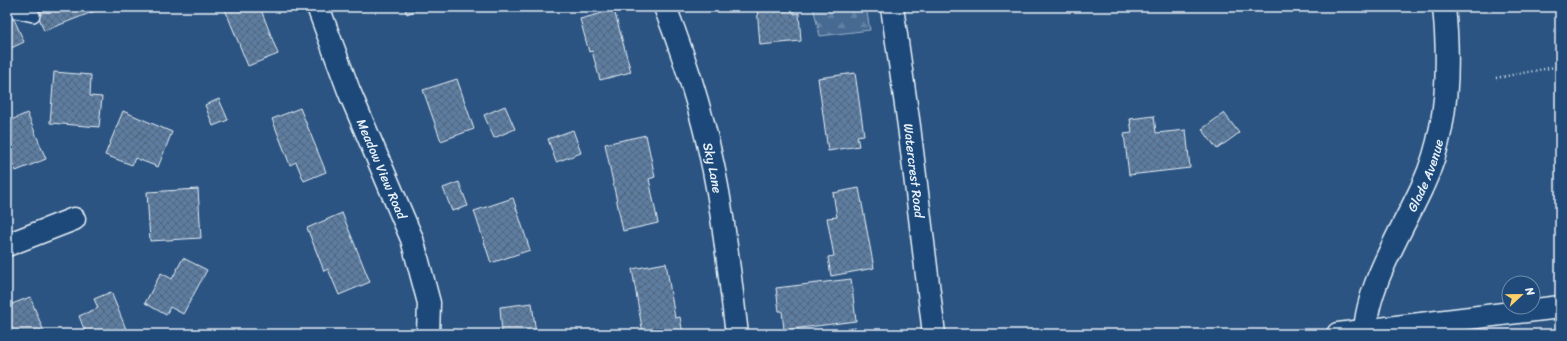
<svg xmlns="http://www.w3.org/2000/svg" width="1567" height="341" font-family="Sriracha,sans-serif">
  <defs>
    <pattern id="forest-firs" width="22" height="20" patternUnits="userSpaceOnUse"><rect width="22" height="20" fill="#476b93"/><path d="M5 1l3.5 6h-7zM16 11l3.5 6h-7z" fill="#6281a3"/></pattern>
    <pattern id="building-cross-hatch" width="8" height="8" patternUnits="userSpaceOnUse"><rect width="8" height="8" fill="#5d7da1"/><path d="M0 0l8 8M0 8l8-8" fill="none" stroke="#53657a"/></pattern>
  </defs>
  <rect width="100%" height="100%" fill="#2b5482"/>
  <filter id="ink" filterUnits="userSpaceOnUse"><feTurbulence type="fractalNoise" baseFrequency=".025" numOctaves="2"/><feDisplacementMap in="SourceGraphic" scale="8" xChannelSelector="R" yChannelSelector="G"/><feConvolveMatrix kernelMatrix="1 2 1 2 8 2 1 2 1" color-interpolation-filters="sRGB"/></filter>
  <g filter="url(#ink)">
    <polygon fill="url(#forest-firs)" stroke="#98aec6" points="813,7 866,7 870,30 820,36"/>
    <g fill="url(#building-cross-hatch)" stroke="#e8f1f8">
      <polygon points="39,7 105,7 44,31 38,15 42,14"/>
      <polygon points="224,7 260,7 278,54 248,66"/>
      <polygon points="404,7 424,7 407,14"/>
      <polygon points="757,7 794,7 794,14 799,13 801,41 760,45"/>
      <polygon points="614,10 631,72 600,80 592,51 589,52 580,19"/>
      <polygon points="14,19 24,42 7,50 7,22"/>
      <polygon points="54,72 91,75 90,96 102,97 99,127 50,123"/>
      <polygon points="855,73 864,135 857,136 859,146 828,151 818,78"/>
      <polygon points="457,79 474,129 441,141 423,90"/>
      <polygon points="219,99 228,120 213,126 205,105"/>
      <polygon points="505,106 515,129 494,138 484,115"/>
      <polygon points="300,108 326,172 304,181 296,162 290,165 272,119"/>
      <polygon points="123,111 172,132 158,167 135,158 132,165 105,155"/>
      <polygon points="27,113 46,159 16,171 13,164 7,166 7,122"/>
      <polygon points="1224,113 1239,133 1217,149 1202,129"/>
      <polygon points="1154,116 1156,133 1186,130 1190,168 1129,175 1124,134 1132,133 1130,119"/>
      <polygon points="573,130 581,153 556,162 548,139"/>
      <polygon points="646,135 655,177 649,179 658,223 623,231 605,144"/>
      <polygon points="459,182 468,206 452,211 443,188"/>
      <polygon points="859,188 874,268 831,276 828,257 834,256 827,218 837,217 833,193"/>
      <polygon points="198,189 201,238 150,241 147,192"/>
      <polygon points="513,198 530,250 491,263 474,211"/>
      <polygon points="342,213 370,282 339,295 328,269 324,271 307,228"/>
      <polygon points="183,258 207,270 183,314 170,307 166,315 145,303 161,273 172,279"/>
      <polygon points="666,263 675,318 680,317 683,334 643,334 632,269"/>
      <polygon points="851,279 856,321 784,330 782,311 779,311 776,288"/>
      <polygon points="111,292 126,329 115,334 86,334 79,316 98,308 94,299"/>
      <polygon points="30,297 45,334 7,334 7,323 11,321 7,306"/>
      <polygon points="532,303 536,334 502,334 500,307"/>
      <polygon points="856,328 857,334 809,334"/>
    </g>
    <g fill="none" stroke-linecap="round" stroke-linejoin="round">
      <defs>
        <polyline id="service" points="7,9 33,15"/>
        <g id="minor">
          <path id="s1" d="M 318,7 L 349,91 L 412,239 L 429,303 L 428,334"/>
          <path id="s2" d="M 665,7 C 688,66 707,129 718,192 C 726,239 731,287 737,334"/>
          <path id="s3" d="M 892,7 L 909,126 L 934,334"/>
          <polyline points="7,245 74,219"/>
          <polyline points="1338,334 1560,307"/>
          <path id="s4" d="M 1365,334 C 1366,286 1403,229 1423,185 C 1448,131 1450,66 1444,7"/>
        </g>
      </defs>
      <use href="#service" stroke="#e8f1f8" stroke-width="16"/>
      <use href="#minor" stroke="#e8f1f8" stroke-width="25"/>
      <polyline stroke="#e8f1f8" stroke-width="2.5" stroke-dasharray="1 3" stroke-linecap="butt" points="1496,78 1560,66"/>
      <use href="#service" stroke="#1f4a7a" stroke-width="13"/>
      <use href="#minor" stroke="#1f4a7a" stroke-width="22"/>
    </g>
  </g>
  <g text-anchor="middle" stroke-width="3.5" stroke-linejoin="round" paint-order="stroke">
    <g font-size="13" fill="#e8f1f8" stroke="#1f4a7a">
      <text dy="5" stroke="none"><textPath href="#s2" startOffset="168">Sky Lane</textPath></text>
      <text dy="5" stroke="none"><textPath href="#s1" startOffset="174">Meadow View Road</textPath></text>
      <text dy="5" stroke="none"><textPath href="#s3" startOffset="165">Watercrest Road</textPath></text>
      <text dy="5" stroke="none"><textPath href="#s4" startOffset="171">Glade Avenue</textPath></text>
    </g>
  </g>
  <rect width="1567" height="341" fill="none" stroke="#1f4a7a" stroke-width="24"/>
  <rect x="12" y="12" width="1543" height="317" fill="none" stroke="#e8f1f8" stroke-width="1.5" filter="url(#ink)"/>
  <g transform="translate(1521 295) rotate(68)"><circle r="19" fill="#1f4a7a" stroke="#6f8dac"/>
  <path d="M0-3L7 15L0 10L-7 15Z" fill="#ffd166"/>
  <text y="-6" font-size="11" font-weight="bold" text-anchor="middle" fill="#e8f1f8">N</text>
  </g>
</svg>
